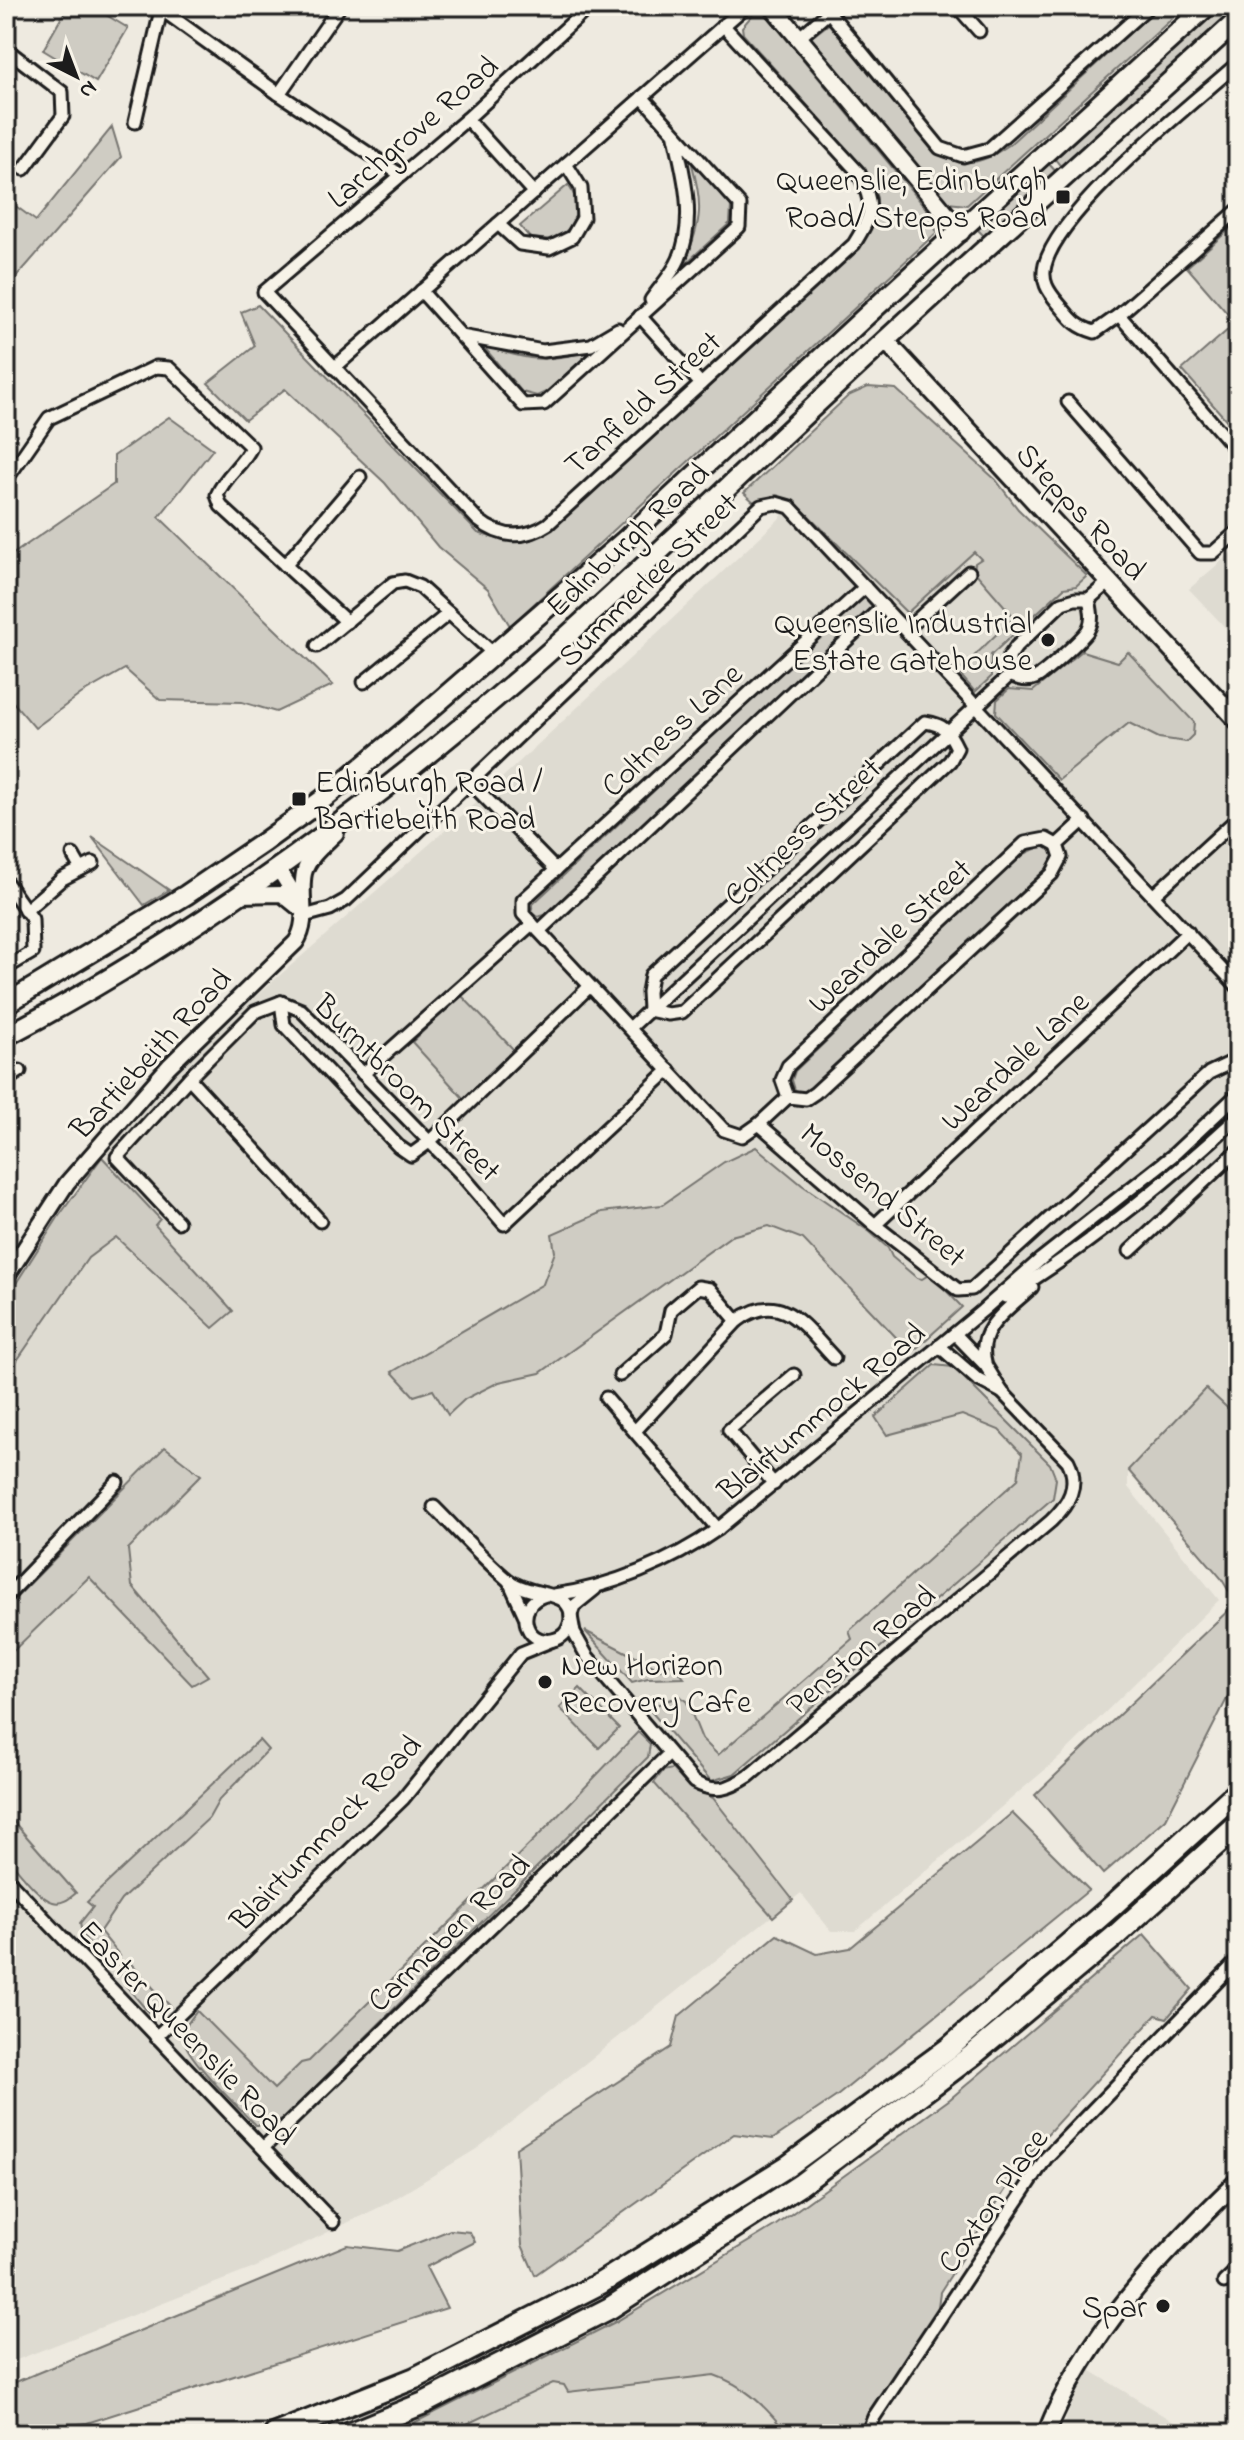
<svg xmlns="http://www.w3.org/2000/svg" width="1244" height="2440" font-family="'Indie Flower',sans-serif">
  <rect width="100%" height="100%" fill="#eeeae0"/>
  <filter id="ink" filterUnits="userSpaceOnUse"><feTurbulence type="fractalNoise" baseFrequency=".0125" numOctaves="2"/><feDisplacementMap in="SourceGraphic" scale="16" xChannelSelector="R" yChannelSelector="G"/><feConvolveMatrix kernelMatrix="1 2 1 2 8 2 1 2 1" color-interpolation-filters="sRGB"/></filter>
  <g filter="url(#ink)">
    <g fill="#dedbd1">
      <polygon points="794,501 907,613 1018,509 1126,614 1238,738 1238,1418 1207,1388 1128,1470 1128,1487 1219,1600 1059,1758 855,1931 831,1931 801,1893 478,2148 386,2204 254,2268 6,2364 6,1299 59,1216 155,1091 223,1025 457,820 778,520"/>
      <polygon points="1238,547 1238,641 1189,589"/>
      <polygon points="1088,2369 1193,2434 1059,2434"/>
      <polygon points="714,2375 736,2382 768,2410 781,2426 779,2434 446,2434 553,2383 564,2385 569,2392"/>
    </g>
    <g fill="#cfccc3" stroke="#767470" stroke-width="2">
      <polygon points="68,6 91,6 128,28 96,82 43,50"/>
      <path d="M 1159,6 L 1186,6 L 967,205 L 947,203 L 809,39 L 830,23 L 940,154 C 971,168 982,163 1009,145 Z"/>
      <polygon points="1222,6 1238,6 1238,10 1063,169 1055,159"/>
      <path d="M 755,12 L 765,13 L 935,219 L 936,233 L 510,626 L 488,589 L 438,547 L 385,483 L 285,389 L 245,420 L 208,383 L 255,346 L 241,312 L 258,305 L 478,533 C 510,543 522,547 551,528 L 858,248 L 874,223 L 877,198 L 865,169 L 743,34 L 742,27 Z"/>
      <polygon points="112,127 121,157 6,289 6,199 36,221"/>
      <path d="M 690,156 L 731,206 L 730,223 L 684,265 C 703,215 703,208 690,156 Z"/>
      <polygon points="1049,164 1058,174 988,240 978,230"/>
      <path d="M 568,185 C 584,204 576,234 549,239 C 544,240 535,238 530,238 L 520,226 Z"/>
      <polygon points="1232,227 1238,234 1238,316 1233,320 1187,267"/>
      <polygon points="1238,321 1238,433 1182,370"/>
      <path d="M 482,345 C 530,361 540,363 591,351 L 548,391 L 537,396 L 522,392 Z"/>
      <polygon points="868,387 896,389 996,480 1018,509 1087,576 1076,586 1064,588 991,655 991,677 975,692 958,672 1014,617 974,571 975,563 981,559 974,552 907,613 794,501 771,498 757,505 744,493 848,396"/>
      <polygon points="169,417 213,449 159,517 333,685 276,712 242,702 160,700 125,669 81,694 35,728 6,694 6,559 114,484 114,456"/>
      <polygon points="868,597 873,605 872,612 545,915 537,917 531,912 533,904 858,600"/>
      <polygon points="1082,651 1118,662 1128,652 1194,722 1193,735 1186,742 1159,738 1129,723 1059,780 996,713 997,700 1009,689 1033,691"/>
      <polygon points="92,837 169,890 144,905"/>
      <polygon points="1039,847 1049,847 1056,852 1047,868 810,1091 803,1093 795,1090 792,1080 795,1071 1020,856"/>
      <polygon points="461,995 515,1051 464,1099 412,1042"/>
      <polygon points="756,1147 802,1185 870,1232 888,1248 892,1257 917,1278 922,1279 930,1274 962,1307 911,1353 803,1239 769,1226 731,1236 540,1373 499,1382 465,1399 448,1415 433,1390 414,1396 392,1372 543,1284 555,1252 552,1234 602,1212 662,1205 724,1162"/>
      <polygon points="102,1157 160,1219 155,1225 233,1311 213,1328 116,1237 88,1258 16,1362 8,1358 6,1360 6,1299 59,1216"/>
      <polygon points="934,1365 953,1367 1050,1464 1056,1479 1053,1498 734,1774 711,1781 648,1708 680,1696 687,1702 702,1739 718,1755 852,1639 849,1631 1018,1479 1022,1454 999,1430 962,1415 887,1435 875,1417"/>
      <polygon points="1206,1388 1238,1418 1238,1677 1166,1819 1103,1874 1035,1795 1236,1603 1221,1578 1128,1470"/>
      <polygon points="165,1447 201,1475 128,1549 132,1586 208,1676 192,1685 89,1577 6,1658 6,1608"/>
      <polygon points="585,1631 661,1670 672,1663 684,1678 648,1679 632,1683"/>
      <polygon points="580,1688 619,1728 599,1748 560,1708"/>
      <path d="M 638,1732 L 650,1744 L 648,1757 L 284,2118 L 268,2125 L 255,2125 C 240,2109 185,2057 184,2039 C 183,2027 190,2020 197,2011 L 274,2089 L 301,2063 L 309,2061 L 548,1826 Z"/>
      <polygon points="259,1740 268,1750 219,1800 209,1818 121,1900 100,1931 120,1956 105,1965 82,1934 80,1923 93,1907 87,1902"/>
      <polygon points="672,1769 686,1784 713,1798 793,1900 773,1917 654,1783 663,1771"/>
      <path d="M 6,1813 L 76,1893 C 70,1898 62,1905 53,1902 C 39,1899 16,1867 6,1856 Z"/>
      <polygon points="1012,1813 1089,1890 837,2096 773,2139 734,2134 535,2275 522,2245 516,2148 671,2047 679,2016 777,1935 817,1954 850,1948"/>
      <path d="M 1144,1934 L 1192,1989 L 1167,2018 L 1156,2015 L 1027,2156 L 940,2292 L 937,2314 L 858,2434 L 779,2434 L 781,2426 C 762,2403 743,2385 714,2375 L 568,2392 L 564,2385 L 553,2383 L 446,2434 L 392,2434 L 617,2321 L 776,2225 L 950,2099 Z"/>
      <polygon points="131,1964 171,2007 159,2013 148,2012 123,1982 122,1973"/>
      <polygon points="450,2230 470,2232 475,2242 426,2267 447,2308 87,2423 6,2432 6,2386 347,2245 397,2251"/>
    </g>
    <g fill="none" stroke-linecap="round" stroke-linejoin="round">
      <defs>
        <g id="minor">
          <path d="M 590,6 L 467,119 L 264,292 L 478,520 C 500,538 524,540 548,524 L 854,244 C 874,212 874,207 859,173 L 723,25"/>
          <polyline points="824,6 940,148 963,156 989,149 1149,6"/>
          <polyline points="957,6 979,31"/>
          <polyline points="161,9 279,94 401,175"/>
          <polyline points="800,37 829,12"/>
          <polyline points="6,49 62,92 63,116 24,169"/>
          <path d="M 1238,63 C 1191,105 1060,207 1045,265 C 1041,281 1048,291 1058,303 C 1071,318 1074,326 1095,332 L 1119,315 L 1238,210"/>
          <polyline points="279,94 340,6"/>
          <polyline points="467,119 534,193"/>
          <polyline points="135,122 162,6"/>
          <polyline points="498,224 520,244 549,248 572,237 583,218 581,188 566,164"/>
          <polyline points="421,291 523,405 544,404 739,227 740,205 642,97"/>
          <path d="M 651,300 C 660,287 673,273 679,259 C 696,220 684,175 675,136"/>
          <polyline points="1119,315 1238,452"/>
          <polyline points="640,316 701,384"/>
          <polyline points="461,336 543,351 591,345 618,329"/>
          <polyline points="334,368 746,6"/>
          <polyline points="1068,402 1200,553 1213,553 1238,531"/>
          <path d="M 6,480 L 49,418 L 156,367 L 169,368 L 251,447 C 243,465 226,474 217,495 L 221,506 L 347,622"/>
          <polyline points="285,565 360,477"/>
          <polyline points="865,587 523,900 523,914 724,1130 742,1136 759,1124 875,1225 958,1290 972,1289 1209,1073 1230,1063"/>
          <polyline points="906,630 969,572"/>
          <polyline points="317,646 393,583 405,581 420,587 494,654"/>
          <polyline points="1010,675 1009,657 1016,647 1062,603 1075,599 1089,599 1110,581"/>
          <path d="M 1010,675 C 1018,679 1027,682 1035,678 C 1043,675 1083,638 1088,630 C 1094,620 1091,610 1089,599"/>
          <polyline points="364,682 449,613"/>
          <path d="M 925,722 C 945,725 949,731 957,748 L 950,761 L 682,1012 L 668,1014 L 649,1010 L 648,992 L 651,975 Z"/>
          <polyline points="471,783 556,870"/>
          <polyline points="73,855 81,869"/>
          <polyline points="6,882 32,919 33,952 6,968"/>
          <polyline points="1154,895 1238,818"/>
          <polyline points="25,911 62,879 93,863"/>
          <polyline points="304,916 330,909 346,900 761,506 776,503 790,507 1238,987"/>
          <polyline points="539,931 883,606"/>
          <polyline points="281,1002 301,1010 461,1174 504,1224 669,1070"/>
          <polyline points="281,1002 284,1025 398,1146 411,1155 429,1142 589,987"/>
          <polyline points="631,1027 1010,675"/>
          <polyline points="363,1074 532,924"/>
          <polyline points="189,1078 320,1221"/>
          <polyline points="6,1080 20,1071"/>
          <polyline points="788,1097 782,1080 788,1066 1025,843 1046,839 1057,845"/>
          <polyline points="759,1124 788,1097 806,1099 815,1093 1052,874 1061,857 1057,845 1084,820"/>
          <polyline points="178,1222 117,1157 189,1078 255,1012 281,1002"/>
          <polyline points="875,1225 1188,932"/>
          <polyline points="1130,1251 1238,1150"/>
          <path d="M 1005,1297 C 1089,1246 1166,1183 1238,1117"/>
          <polyline points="939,1346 977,1379 1002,1392"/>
          <path d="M 985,1362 C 976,1328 1010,1308 1032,1287"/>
          <polyline points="620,1375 666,1334 671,1310 698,1287 710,1289 737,1321"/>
          <polyline points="606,1398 718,1529"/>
          <path d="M 635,1431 L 737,1321 C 782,1287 805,1328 834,1358"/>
          <polyline points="774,1484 729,1430 794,1375"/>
          <path d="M 434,1507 C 458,1531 482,1558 508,1580 C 526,1594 555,1592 565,1602 C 577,1614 570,1637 553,1640 C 523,1646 514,1603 546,1595"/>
          <polyline points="509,1581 525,1616"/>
          <path d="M 554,1595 C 611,1587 671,1562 718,1529 L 982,1311 L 1041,1259 L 1172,1156 L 1238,1094"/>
          <polyline points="6,1597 117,1482"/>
          <polyline points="571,1614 574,1606 595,1589"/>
          <path d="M 571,1616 L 574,1633 L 587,1656 L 694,1782 C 716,1794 729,1789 749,1776 L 1051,1521 C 1069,1504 1080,1485 1068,1461 L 1002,1392 L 986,1366 L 955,1334"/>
          <polyline points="6,1878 333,2222"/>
          <polyline points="156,2037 403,1799 521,1653 553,1640"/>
          <polyline points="263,2148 669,1754"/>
          <polyline points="1224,2282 1238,2269"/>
          <polyline points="867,2434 874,2417 1046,2158 1238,1960"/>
        </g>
        <g id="tertiary">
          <polyline points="278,868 300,904"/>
          <polyline points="238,895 282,894 303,911"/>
          <path d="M 6,1277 L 67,1183 L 169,1066 L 296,942 C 310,920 299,897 304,873 C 308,857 325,844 336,833"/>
        </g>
        <g id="secondary">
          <polyline points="772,6 961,232"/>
          <polyline points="885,340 1238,721"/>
          <path d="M 1046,2434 C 1086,2334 1161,2255 1238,2181"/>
        </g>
        <g id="primary">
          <polyline points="6,1004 186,895 264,842 322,800 412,725 625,540 865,317 1207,6"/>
          <path d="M 6,1036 C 196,937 371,807 532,667 C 627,584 718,496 810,410 C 951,278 1095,150 1238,20"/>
        </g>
        <g id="motorway">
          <polyline points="275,2434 415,2378 601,2283 788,2166 949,2048 1110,1908 1238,1791"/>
          <polyline points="348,2434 424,2403 610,2308 800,2185 974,2054 1114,1937 1238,1825"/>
        </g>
      </defs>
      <use href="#minor" stroke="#1c1c1c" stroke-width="17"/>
      <use href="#tertiary" stroke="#1c1c1c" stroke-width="20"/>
      <use href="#secondary" stroke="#1c1c1c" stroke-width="22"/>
      <use href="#primary" stroke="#1c1c1c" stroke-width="24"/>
      <use href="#motorway" stroke="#1c1c1c" stroke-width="26"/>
      <use href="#minor" stroke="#f7f3e8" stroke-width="11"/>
      <use href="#tertiary" stroke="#f7f3e8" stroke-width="14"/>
      <use href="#secondary" stroke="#f7f3e8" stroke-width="16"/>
      <use href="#primary" stroke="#f7f3e8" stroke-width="18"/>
      <use href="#motorway" stroke="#f7f3e8" stroke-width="20"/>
    </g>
  </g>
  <g fill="#1c1c1c" stroke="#f7f3e8" stroke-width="3">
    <rect x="1055" y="189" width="16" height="16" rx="4"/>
    <circle cx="1048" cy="640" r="8"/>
    <rect x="291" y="791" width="16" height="16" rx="4"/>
    <circle cx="545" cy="1682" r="8"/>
    <circle cx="1163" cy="2306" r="8"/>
  </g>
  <g text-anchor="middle" stroke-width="6" stroke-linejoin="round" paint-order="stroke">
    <g font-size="32" fill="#1c1c1c" stroke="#f7f3e8">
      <text transform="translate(412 131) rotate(-41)" y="11">Larchgrove Road</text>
      <text transform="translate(642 402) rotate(-42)" y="11">Tanfield Street</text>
      <text transform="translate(1082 511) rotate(47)" y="11">Stepps Road</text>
      <text transform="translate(627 539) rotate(-43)" y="11">Edinburgh Road</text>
      <text transform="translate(647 579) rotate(-44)" y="11">Summerlee Street</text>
      <text transform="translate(671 729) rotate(-43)" y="11">Coltness Lane</text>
      <text transform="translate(802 831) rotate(-43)" y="11">Coltness Street</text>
      <text transform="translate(889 935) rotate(-43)" y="11">Weardale Street</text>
      <text transform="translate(150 1053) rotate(-47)" y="11">Bartiebeith Road</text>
      <text transform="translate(1014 1060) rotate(-43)" y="11">Weardale Lane</text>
      <text transform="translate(408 1087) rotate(45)" y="11">Burntbroom Street</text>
      <text transform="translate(884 1194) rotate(40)" y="11">Mossend Street</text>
      <text transform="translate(821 1411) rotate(-40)" y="11">Blairtummock Road</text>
      <text transform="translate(860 1649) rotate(-40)" y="11">Penston Road</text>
      <text transform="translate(325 1832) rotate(-46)" y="11">Blairtummock Road</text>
      <text transform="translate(448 1932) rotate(-44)" y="11">Carmaben Road</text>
      <text transform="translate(188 2032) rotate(46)" y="11">Easter Queenslie Road</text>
      <text transform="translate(992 2200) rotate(-55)" y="11">Coxton Place</text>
    </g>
    <g font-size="32" fill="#1c1c1c" stroke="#f7f3e8" text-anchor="end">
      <text x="1047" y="190">Queenslie, Edinburgh<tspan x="1047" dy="37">Road/ Stepps Road</tspan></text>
      <text x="1032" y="633">Queenslie Industrial<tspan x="1032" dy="37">Estate Gatehouse</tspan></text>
      <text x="315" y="792" text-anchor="start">Edinburgh Road /<tspan x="315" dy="37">Bartiebeith Road</tspan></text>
      <text x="561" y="1675" text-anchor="start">New Horizon<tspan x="561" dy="37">Recovery Cafe</tspan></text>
      <text x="1147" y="2317">Spar</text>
    </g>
  </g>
  <rect width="1244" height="2440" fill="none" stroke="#f7f3e8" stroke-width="32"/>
  <rect x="16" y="16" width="1212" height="2408" fill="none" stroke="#1c1c1c" stroke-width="3" filter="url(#ink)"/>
  <g transform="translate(76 76) rotate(138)" stroke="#f7f3e8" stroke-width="6" paint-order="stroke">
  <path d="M0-6L14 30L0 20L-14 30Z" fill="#1c1c1c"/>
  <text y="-12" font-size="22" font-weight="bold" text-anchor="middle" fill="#1c1c1c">N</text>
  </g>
</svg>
